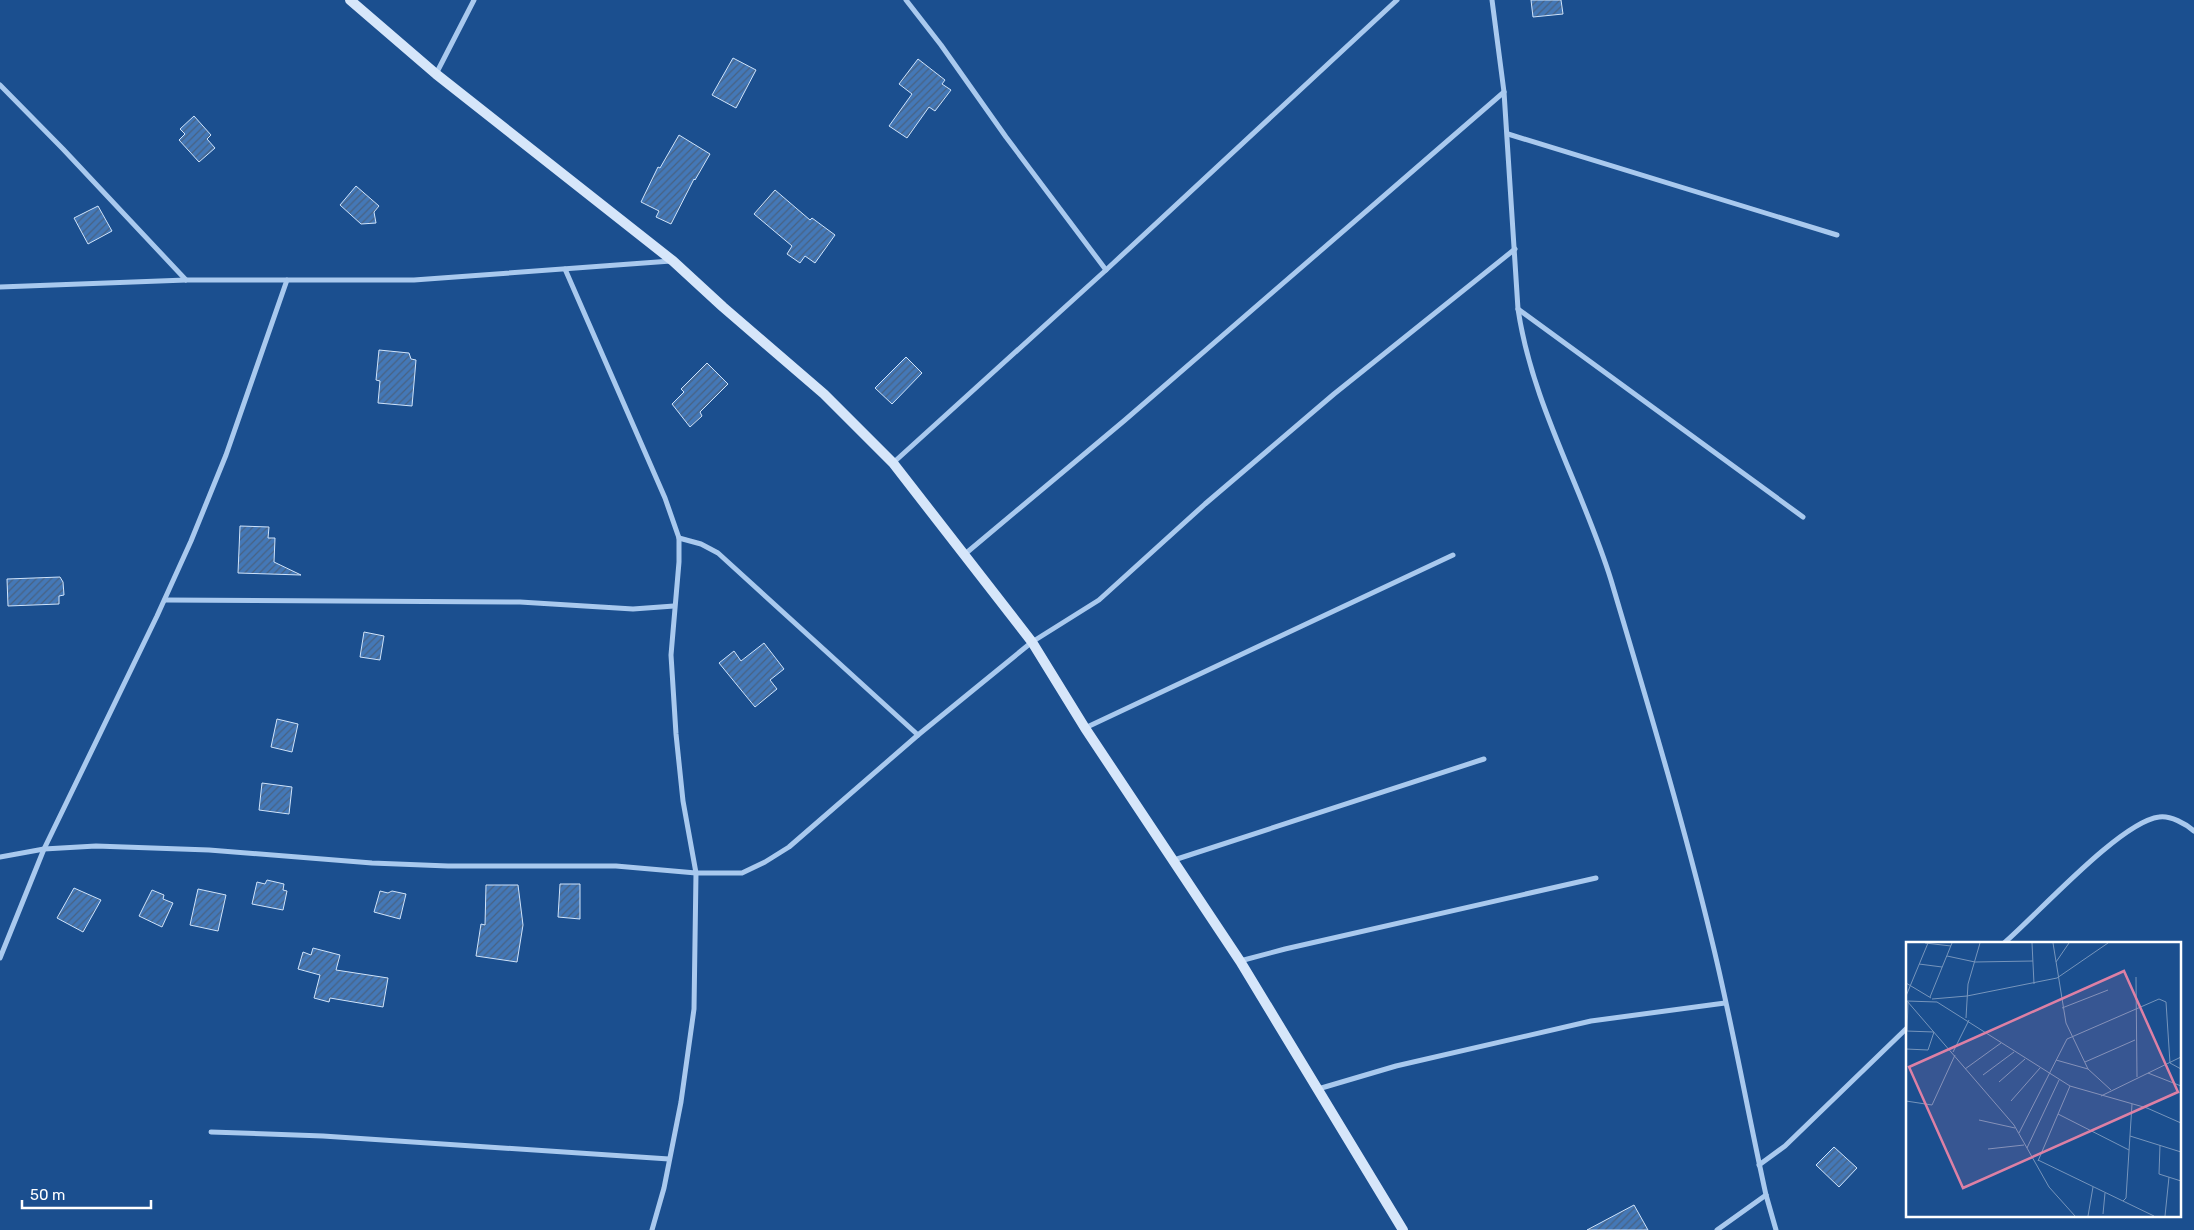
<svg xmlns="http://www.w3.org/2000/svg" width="2194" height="1230" font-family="Rubik,sans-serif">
  <defs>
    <pattern id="building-hatch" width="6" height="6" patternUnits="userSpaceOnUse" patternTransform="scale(1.25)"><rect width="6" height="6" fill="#4478b7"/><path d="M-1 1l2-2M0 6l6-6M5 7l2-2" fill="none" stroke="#486282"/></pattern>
  </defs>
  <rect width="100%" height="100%" fill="#1b4f8f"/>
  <g fill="url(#building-hatch)" stroke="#cfe3fa">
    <polygon points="1531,0 1561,0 1563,14 1533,17"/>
    <polygon points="733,58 756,70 736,108 712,95"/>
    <polygon points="918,59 945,80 942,84 951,90 935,111 929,107 907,138 889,126 912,94 899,84"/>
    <polygon points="194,116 211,135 207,139 215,148 199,162 179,140 185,134 180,129"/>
    <polygon points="679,135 710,154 695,180 694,179 671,224 656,217 659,211 641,202 658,167 660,168"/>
    <polygon points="356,186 379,206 374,212 376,223 361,224 340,205"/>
    <polygon points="775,190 810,220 812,218 835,235 815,263 805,256 800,263 787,254 792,246 754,214"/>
    <polygon points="98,206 112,231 88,244 74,218"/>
    <polygon points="379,350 409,353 411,359 416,360 412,406 378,403 380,381 376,380"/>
    <polygon points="906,357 922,373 892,404 875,388"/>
    <polygon points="707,363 728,384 700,412 702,416 690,427 672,404 684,392 681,389"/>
    <polygon points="240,526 269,527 268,538 275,538 274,562 301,575 238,573"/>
    <polygon points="60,577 63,582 64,595 59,596 59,604 8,606 7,579"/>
    <polygon points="364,632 384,636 380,660 360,657"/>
    <polygon points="764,643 784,669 770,680 777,689 755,707 719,663 734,651 741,661"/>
    <polygon points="277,719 298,724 292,752 271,747"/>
    <polygon points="262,783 292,787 289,814 259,810"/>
    <polygon points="267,880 284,884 283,890 287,891 283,910 252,904 257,882 265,884"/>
    <polygon points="560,884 580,884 580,919 558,917"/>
    <polygon points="486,885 518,885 523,925 517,962 476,956 481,924 485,925"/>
    <polygon points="74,888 101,900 83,932 57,918"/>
    <polygon points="198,889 226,895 218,931 190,925"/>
    <polygon points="152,890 164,895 163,899 173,903 162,927 139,916"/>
    <polygon points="380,891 388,893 392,891 406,894 400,919 374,912"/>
    <polygon points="313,948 340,955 336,970 388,978 383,1007 330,998 329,1002 314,998 320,975 298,969 303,952 311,955"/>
    <polygon points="1834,1147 1857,1168 1839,1187 1816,1165"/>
    <polygon points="1634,1205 1648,1230 1587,1230"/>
  </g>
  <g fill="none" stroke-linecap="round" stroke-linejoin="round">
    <g stroke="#a9c9ee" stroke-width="5">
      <polyline points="906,0 941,45 1006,137 1106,270"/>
      <path d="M 1492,0 L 1504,92 L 1518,309 C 1532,404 1583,489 1611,580 C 1646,698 1682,817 1711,937 C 1732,1022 1747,1109 1766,1195 L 1776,1230"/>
      <polyline points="436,74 474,0"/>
      <polyline points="0,85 63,149 186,280"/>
      <polyline points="1508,134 1837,235"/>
      <polyline points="565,269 665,498 679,538 679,562 671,655 676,734 683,801 696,873 694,1009 681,1102 664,1188 652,1230"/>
      <polyline points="0,287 186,280 414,280 671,261"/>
      <polyline points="1518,309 1803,517"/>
      <polyline points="893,463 1106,270 1397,0"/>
      <polyline points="679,538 701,544 718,553 918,735"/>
      <polyline points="965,554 1125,420 1504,92"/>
      <polyline points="165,600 520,602 633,609 674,606"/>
      <polyline points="1085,728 1453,555"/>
      <polyline points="0,857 44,849 96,846 209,850 372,863 448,866 616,866 696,873 742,873 765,862 789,847 918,735 1032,642 1099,600 1205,504 1334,394 1515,249"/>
      <polyline points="1174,860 1484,759"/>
      <path d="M 2003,944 C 2037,915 2120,822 2159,817 C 2170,815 2186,824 2194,831"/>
      <polyline points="0,958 44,849 157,616 191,541 226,455 287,280"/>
      <polyline points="1240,961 1285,949 1596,878"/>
      <polyline points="1318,1089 1396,1066 1591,1021 1725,1003"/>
      <polyline points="211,1132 323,1136 669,1159"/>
      <polyline points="1759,1165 1785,1146 1908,1027"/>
      <polyline points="1717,1230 1766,1195"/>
    </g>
    <polyline stroke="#d6e6fa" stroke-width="10" points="350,0 436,74 673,261 723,307 824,394 893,463 1032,642 1085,728 1240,961 1403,1230"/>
  </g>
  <g transform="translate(1906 942)">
    <rect width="275" height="275" fill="#1b4f8f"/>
    <path fill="none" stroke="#7695bc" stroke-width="1" d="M 19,1 L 45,4M 126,1 L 128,42M 147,1 L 160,81 L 182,127 L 205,148M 41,14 L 69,20 L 127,19M 150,20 L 163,1M 13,22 L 36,25M 230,35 L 231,135M 0,41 L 25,56M 0,54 L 22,1M 24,55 L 46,1M 26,57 L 61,54 L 151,36 L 202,1M 0,59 L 31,60 L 164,144 L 241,166 L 275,181M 1,59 L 108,183 L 143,245 L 169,274M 156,66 L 202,48M 60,76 L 62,42 L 74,1M 0,89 L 28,90 L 22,108 L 0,107M 1,89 L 2,60M 47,110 L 63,78M 150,118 L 182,127M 179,120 L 229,98M 59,127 L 95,101M 242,131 L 275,144M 77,133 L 108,110M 93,140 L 119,117M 195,154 L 275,115M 0,159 L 26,163 L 49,113M 105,159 L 134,126M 152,172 L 223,208M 73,178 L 109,186M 113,191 L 161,97 L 253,57 L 260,60 L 264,121 L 275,127M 224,194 L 275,210M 254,203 L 253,232 L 275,239M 121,206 L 153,138M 82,207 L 118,203M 132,218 L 248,274M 132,219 L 164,144M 217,259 L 220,256 L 226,162M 197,272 L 199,251M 182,274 L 187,245M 259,274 L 263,235"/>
    <path fill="#dd80a5" fill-opacity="0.15" stroke="#dd80a5" stroke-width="2.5" d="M 218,29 L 272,150 L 57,246 L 3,125 Z"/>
    <rect width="275" height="275" fill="none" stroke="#fff" stroke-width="2.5"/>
  </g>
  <path d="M22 1200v8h129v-8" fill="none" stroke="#ffffff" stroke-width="2.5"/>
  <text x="30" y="1200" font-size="15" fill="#ffffff" stroke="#1b4f8f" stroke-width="4" paint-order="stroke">50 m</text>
</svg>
